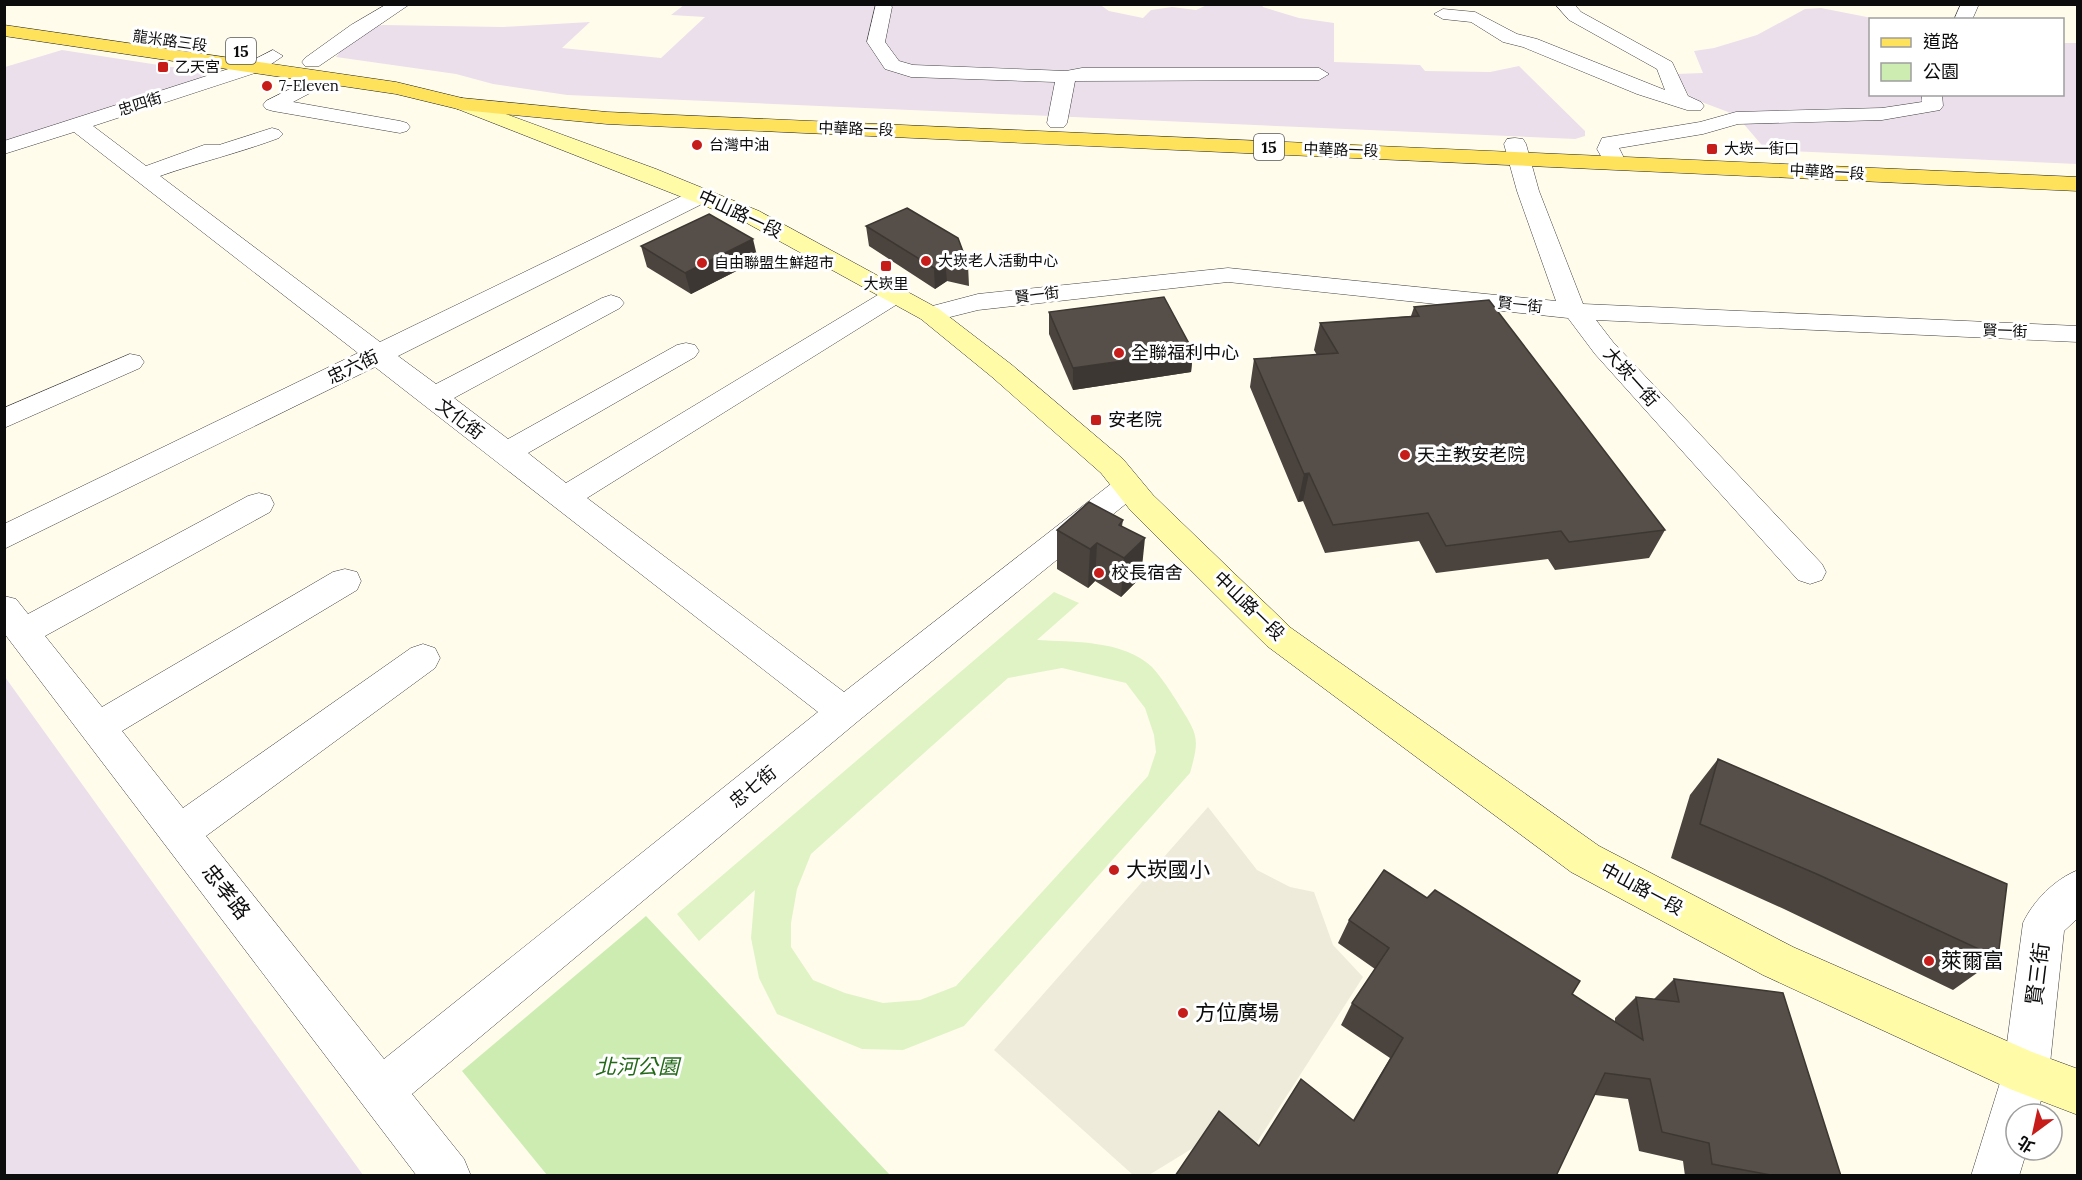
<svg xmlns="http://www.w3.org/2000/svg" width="2082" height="1180" font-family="Lora,'Noto Sans TC',serif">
  <rect width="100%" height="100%" fill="#fffcec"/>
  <g fill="#ecdfec">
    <polygon points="1099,4 1109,11 1143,18 1151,10 1172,7 1196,10 1207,5 1262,5 1263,7 1299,18 1334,23 1334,62 1420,65 1425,71 1490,72 1519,66 1585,131 1585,136 1575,139 567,95 493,84 456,74 336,57 358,29 383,25 503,27 590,22 562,48 661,58 705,17 671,15 684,5"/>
    <polygon points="1821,8 1877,19 1870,20 1870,94 2062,94 2063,43 2077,43 2077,164 1766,150 1736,115 1691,98 1675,74 1703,73 1694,51 1714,48 1757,35 1805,9"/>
    <polygon points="62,50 217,74 5,144 5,67"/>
    <polygon points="4,677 5,677 363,1175 5,1175"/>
  </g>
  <polygon fill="#ccecb2" points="646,916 890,1175 547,1175 462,1071"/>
  <path fill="#e0f3c5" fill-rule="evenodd" d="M 1054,592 L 1079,603 L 1037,640 C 1073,642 1124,640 1152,667 C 1162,678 1171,692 1179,705 C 1198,735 1200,738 1190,773 L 964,1026 L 903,1050 L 862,1049 L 777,1014 L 759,978 L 751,938 L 755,890 L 699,941 L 677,914 ZM 1062,668 L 1126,683 L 1145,708 L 1154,735 L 1156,752 L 1148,776 L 956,986 L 920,1000 L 883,1003 L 845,993 L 813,980 L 791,947 L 791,923 L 797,889 L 811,854 L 1008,678 Z"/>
  <polygon fill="#efebda" points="1208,807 1257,870 1290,887 1314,892 1333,945 1363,977 1250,1153 1210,1124 1193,1148 1149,1175 1133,1175 994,1050"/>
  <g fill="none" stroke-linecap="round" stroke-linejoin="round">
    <defs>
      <g id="minor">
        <polygon points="387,4 410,4 319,66 305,66 302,62 305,58 351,25"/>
        <polygon points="876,4 890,4 892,7 885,42 899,61 913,65 1066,71 1082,68 1319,68 1329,74 1319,80 1075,81 1067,123 1064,127 1050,127 1047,123 1055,82 911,77 885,69 867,42"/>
        <polygon points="1555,4 1574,4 1581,12 1672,62 1688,96 1701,102 1704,106 1701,110 1687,110 1637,94 1523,47 1503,42 1471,22 1443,19 1434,14 1443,9 1475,12 1517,34 1537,39 1665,90 1657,69 1569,20"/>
        <polygon points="1961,4 1979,4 1972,20 1954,20"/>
        <path d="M 273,50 L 283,56 L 261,71 L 93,126 L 146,166 L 204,145 L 219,145 L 272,128 L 279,130 L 283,134 L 279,138 C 239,153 200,162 160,176 L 380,342 L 694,190 L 710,190 L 713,195 L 710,200 L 398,356 L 436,384 L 602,298 L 611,295 L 620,298 L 624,303 L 620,308 L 454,398 L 508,439 L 677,345 L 686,343 L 695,345 L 699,351 L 695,357 L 528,453 L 566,483 L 886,290 L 895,287 L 904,290 L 908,295 L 904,300 L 587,498 L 844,692 L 1116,480 L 1127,477 L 1138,480 L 1142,487 L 1138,494 L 857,722 L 412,1094 L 464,1159 L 471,1176 L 417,1176 L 4,633 L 4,596 L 16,599 L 28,614 L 248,496 L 259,493 L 270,496 L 274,504 L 270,512 L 45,636 L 102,707 L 333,572 L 345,569 L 357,572 L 361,581 L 357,590 L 122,731 L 183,808 L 411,648 L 423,644 L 435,648 L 440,658 L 435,668 L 206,836 L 384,1059 L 818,712 L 375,367 L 4,549 L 4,524 L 358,353 L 74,132 L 4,154 L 4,141 L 247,63 Z"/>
        <polygon points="324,72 334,78 331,82 293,102 400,121 407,123 410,127 407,131 400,133 273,111 266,109 263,105 266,101"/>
        <polygon points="1922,94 1942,94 1943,106 1940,110 1882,120 1738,124 1703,134 1619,148 1626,162 1623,167 1607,167 1597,149 1602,138 1700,122 1736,112 1882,108 1922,102"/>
        <polygon points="1515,138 1523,139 1526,144 1539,191 1583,304 2078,326 2078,342 1596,320 1613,342 1822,564 1826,572 1822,580 1810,584 1798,580 1595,354 1568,318 1228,282 978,310 930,322 921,319 917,314 921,309 978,294 1228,268 1556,301 1517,191 1504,144 1507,139"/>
        <polygon points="130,354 140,356 144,362 140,368 4,428 4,408"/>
        <path d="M 2078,870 L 2078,918 L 2064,931 L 2049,1073 L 2037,1114 L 2016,1114 L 2016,1150 L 2027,1150 L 2019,1176 L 1971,1176 L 2003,1073 L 2023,923 C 2033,901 2055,879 2078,870 Z"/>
      </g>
      <polygon id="secondary" points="462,98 656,169 759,211 939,309 1012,365 1123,459 1153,495 1291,628 1599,846 1793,947 2032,1052 2078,1069 2078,1115 2010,1089 1763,975 1571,872 1267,646 1131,511 1101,473 992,377 921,319 743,221 455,108 452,104 455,100"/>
      <polygon id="primary" points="4,25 396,82 462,98 607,112 2078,177 2078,191 607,124 462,110 396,94 4,36"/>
    </defs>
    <use href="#minor" stroke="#3f3f3f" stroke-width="1"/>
    <use href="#secondary" stroke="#2e2e2e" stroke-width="1"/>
    <use href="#primary" stroke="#1d1d1d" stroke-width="1"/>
    <use href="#minor" fill="#fff" fill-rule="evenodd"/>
    <use href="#secondary" fill="#fffba7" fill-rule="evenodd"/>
    <use href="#primary" fill="#ffe25c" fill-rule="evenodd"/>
  </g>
  <g fill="#4a433e">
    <polygon points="866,226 968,265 969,286 947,281 935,289 869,246"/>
    <polygon points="641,246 758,260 691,294 647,267"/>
    <polygon points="1414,307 1665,530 1649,558 1555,570 1548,559 1436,573 1419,541 1325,553 1303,501 1298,502 1250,387 1254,359 1317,355 1314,350 1320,323 1411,316"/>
    <polygon points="1049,312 1193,351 1191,372 1073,390 1049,334"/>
    <polygon points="1123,520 1122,526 1141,577 1121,597 1095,581 1088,588 1057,569 1057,530"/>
    <polygon points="1718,759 1998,958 1953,990 1784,909 1671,858 1690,795"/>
    <polygon points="1349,920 1572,994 1615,1022 1615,1018 1636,997 1654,999 1674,979 1841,1176 1685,1176 1683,1161 1639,1151 1628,1099 1595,1095 1259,1146 1353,1120 1390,1058 1341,1025 1352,1003 1375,969 1338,943"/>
  </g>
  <g fill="#3c3732">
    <polygon points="753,239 758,260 691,294 685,273"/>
    <polygon points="945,260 947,281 935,289 934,268"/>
    <polygon points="1193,351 1191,372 1073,390 1073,368"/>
    <polygon points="1309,473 1303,501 1298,502 1304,474"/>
    <polygon points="1145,538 1141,577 1121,597 1124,558"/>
    <polygon points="1097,543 1095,581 1088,588 1090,549"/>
  </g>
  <g fill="#564e48" stroke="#3c3732" stroke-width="1.5">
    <polygon points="907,208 958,238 968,265 945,260 934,268 866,226"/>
    <polygon points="709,214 753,239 685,273 641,246"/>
    <polygon points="1164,297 1193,351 1073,368 1049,312"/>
    <polygon points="1489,300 1665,530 1569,542 1561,531 1446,546 1428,513 1333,525 1309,473 1304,474 1254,359 1338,353 1320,323 1419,316 1414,307"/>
    <polygon points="1089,502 1123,520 1119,525 1145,538 1124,558 1097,543 1090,549 1057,530"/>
    <polygon points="1718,759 2007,884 1998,958 1819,875 1700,824"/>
    <polygon points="1384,870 1427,898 1435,890 1580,981 1572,994 1643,1040 1636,997 1679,1002 1674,979 1783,993 1841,1176 1776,1176 1712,1164 1709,1143 1662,1132 1650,1079 1605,1073 1556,1176 1175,1176 1219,1111 1259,1146 1301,1079 1354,1121 1403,1038 1352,1003 1389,948 1349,920"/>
  </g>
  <g fill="#c71d1a" stroke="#fff" stroke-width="2">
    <rect x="157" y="61" width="12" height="12" rx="3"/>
    <circle cx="267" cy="86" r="6"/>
    <circle cx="697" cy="145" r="6"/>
    <rect x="1706" y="143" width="12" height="12" rx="3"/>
    <circle cx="926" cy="261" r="6"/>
    <circle cx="702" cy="263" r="6"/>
    <rect x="880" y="260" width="12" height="12" rx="3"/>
    <circle cx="1119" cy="353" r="6"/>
    <rect x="1090" y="414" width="12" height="12" rx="3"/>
    <circle cx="1405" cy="455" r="6"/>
    <circle cx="1099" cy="573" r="6"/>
    <circle cx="1114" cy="870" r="6"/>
    <circle cx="1929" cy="961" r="6"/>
    <circle cx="1183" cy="1013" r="6"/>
  </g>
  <g text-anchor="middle" stroke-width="6" stroke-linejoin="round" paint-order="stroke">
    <g font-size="15" fill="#0c0c0c" stroke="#fff">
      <text transform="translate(170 41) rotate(8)" y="5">龍米路三段</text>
      <text transform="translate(140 104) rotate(-18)" y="5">忠四街</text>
      <text transform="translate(856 129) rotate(2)" y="5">中華路一段</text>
      <text transform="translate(1341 150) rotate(2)" y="5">中華路一段</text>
      <text transform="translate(1827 172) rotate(3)" y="5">中華路一段</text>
      <text transform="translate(1037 295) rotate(-7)" y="5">賢一街</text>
      <text transform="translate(1520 305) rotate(6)" y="5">賢一街</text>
      <text transform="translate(2005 331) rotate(2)" y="5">賢一街</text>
    </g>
    <g font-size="15" fill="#0c0c0c" stroke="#fff" text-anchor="start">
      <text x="175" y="72">乙天宮</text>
      <text x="279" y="91">7-Eleven</text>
      <text x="709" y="150">台灣中油</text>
      <text x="1724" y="154">大崁一街口</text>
      <text x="938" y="266">大崁老人活動中心</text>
      <text x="714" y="268">自由聯盟生鮮超市</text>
      <text x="886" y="289" text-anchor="middle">大崁里</text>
    </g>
    <g fill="#fff" stroke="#555" stroke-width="1.5">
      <rect x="226" y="38" width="30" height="26" rx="4.5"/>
      <rect x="1254" y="134" width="30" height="26" rx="4.5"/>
    </g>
    <g font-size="16" font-weight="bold" fill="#0c0c0c">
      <text x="241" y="57">15</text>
      <text x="1269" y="153">15</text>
    </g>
    <g font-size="18" fill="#0c0c0c" stroke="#fff">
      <text transform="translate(740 214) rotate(25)" y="6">中山路一段</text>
      <text transform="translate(353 367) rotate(-26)" y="6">忠六街</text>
      <text transform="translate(1631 377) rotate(48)" y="6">大崁一街</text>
      <text transform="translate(460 419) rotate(37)" y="6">文化街</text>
      <text transform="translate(1249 606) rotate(44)" y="6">中山路一段</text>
      <text transform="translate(753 787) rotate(-39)" y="6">忠七街</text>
      <text transform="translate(1642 889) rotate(28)" y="6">中山路一段</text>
    </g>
    <g font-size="18" fill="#0c0c0c" stroke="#fff" text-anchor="start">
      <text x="1131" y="359">全聯福利中心</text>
      <text x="1108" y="426">安老院</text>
      <text x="1417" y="461">天主教安老院</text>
      <text x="1111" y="579">校長宿舍</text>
    </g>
    <g font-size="21" fill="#0c0c0c" stroke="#fff" text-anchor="start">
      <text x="1126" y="877">大崁國小</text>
      <text x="1941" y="968">萊爾富</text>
      <text x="1195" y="1020">方位廣場</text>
    </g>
    <g font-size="21" fill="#0c0c0c" stroke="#fff">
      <text transform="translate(226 892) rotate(52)" y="7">忠孝路</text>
      <text transform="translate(2038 974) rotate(-83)" y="7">賢三街</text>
    </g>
    <g font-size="21" font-style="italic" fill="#236918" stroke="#fff">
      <text x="637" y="1074">北河公園</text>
    </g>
  </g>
  <rect width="2082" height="1180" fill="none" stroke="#0c0c0c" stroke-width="12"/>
  <rect x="1869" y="18" width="195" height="78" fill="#ffffff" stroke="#9e9e9e" stroke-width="1.5"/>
  <rect x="1881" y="38" width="30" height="9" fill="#ffe25c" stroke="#9e9e9e" stroke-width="1.5"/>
  <text x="1923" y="48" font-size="18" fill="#0c0c0c">道路</text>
  <rect x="1881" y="63" width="30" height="18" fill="#ccecb2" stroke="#9e9e9e" stroke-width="1.5"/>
  <text x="1923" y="78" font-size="18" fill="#0c0c0c">公園</text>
  <g transform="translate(2034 1132) rotate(213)"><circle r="28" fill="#ffffff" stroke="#9e9e9e" stroke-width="1.5"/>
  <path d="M0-4.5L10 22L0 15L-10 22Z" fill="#c71d1a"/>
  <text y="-9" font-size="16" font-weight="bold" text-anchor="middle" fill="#0c0c0c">北</text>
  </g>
</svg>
